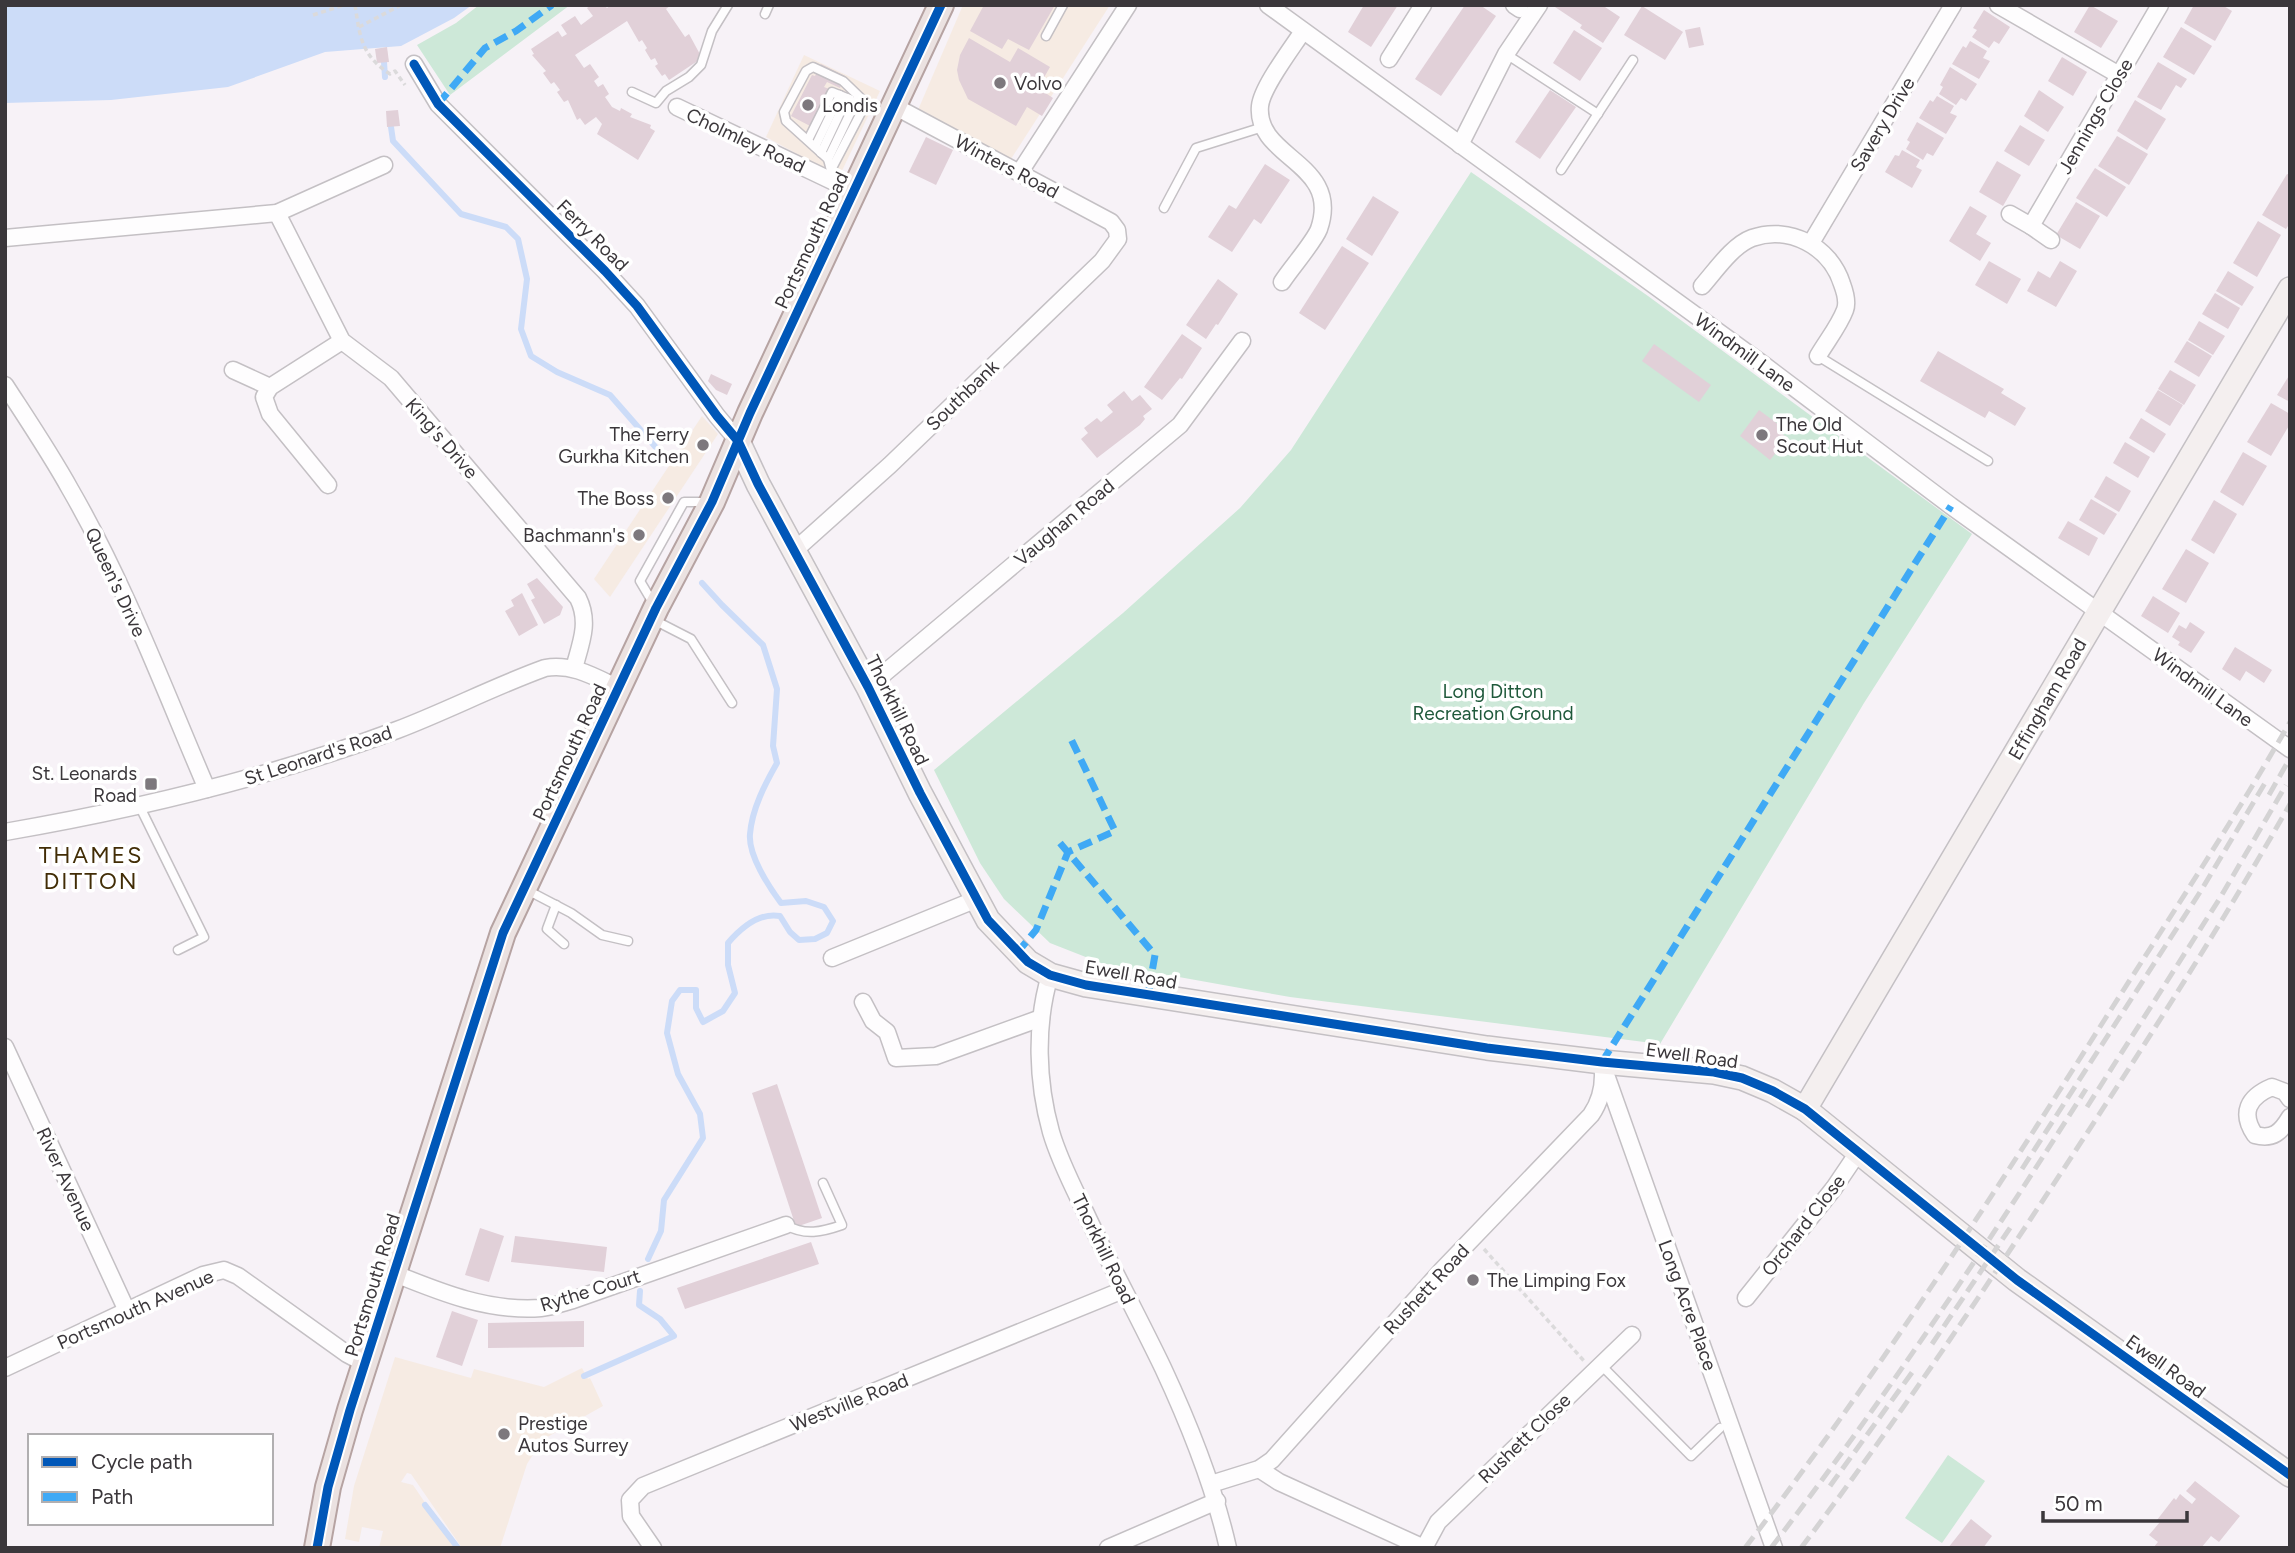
<svg xmlns="http://www.w3.org/2000/svg" width="2295" height="1553" font-family="Figtree,sans-serif">
  <rect width="100%" height="100%" fill="#f7f2f7"/>
  <g fill="#f6ebe3">
    <polygon points="963,5 1110,5 1011,159 918,110"/>
    <polygon points="804,55 880,91 839,177 766,137"/>
    <polygon points="702,416 718,434 610,597 594,579"/>
    <polygon points="395,1357 471,1378 474,1369 544,1387 582,1368 588,1379 590,1378 603,1406 542,1440 527,1464 500,1548 462,1548 411,1474 407,1473 401,1482 413,1485 456,1548 379,1548 383,1531 362,1527 359,1542 345,1539 354,1486"/>
  </g>
  <g fill="#cde8d8">
    <polygon points="479,5 570,5 450,95 417,45 456,23"/>
    <polygon points="1471,172 1648,296 1972,534 1864,703 1660,1044 1290,997 1101,963 1050,943 1004,899 980,863 934,770 1123,613 1240,508 1291,450"/>
    <polygon points="1948,1455 1985,1481 1942,1543 1905,1518"/>
  </g>
  <polygon fill="#ccdcf8" points="5,5 472,5 454,18 401,46 325,52 228,87 111,100 5,103"/>
  <g fill="none" stroke-linecap="round" stroke-linejoin="round">
    <g stroke="#ccdcf8" stroke-width="6">
      <polyline points="384,62 385,77"/>
      <polyline points="391,127 393,141 461,214 506,227 518,239 527,279 521,329 531,356 557,372 610,395 659,451"/>
      <path d="M 648,1259 L 661,1231 L 664,1200 L 703,1138 L 700,1114 L 678,1074 L 667,1033 L 672,1001 L 680,990 L 696,990 L 696,1008 L 703,1022 L 723,1011 L 735,993 L 728,965 L 728,943 C 741,928 759,912 780,916 L 790,932 L 799,940 L 815,939 L 827,933 L 833,921 L 824,907 L 806,901 L 781,903 C 769,887 748,855 750,834 C 752,809 765,784 777,763 L 773,746 L 777,689 L 763,645 L 722,605 L 702,583"/>
      <polyline points="584,1376 674,1336 660,1319 639,1305 640,1291"/>
      <polyline points="425,1505 458,1548"/>
    </g>
  </g>
  <g fill="#e1d0d8">
    <polygon points="591,5 604,5 607,8 611,5 671,5 666,9 685,37 689,34 702,58 669,80 665,74 662,76 655,66 658,64 655,58 651,60 645,50 647,48 642,40 639,42 627,21 575,55 584,68 590,64 599,77 594,81 598,87 603,84 609,94 605,97 612,107 620,111 621,108 632,114 630,117 651,125 650,128 655,131 638,160 597,134 602,124 596,117 585,125 580,118 577,120 568,100 564,102 557,92 560,90 554,82 551,84 543,73 546,71 532,55 534,54 531,49 558,31 562,37 567,34 561,25 575,16 581,25 593,16 587,8"/>
    <polygon points="984,5 1055,5 1029,50 1008,39 1002,49 970,31"/>
    <polygon points="1364,5 1398,5 1371,47 1348,32"/>
    <polygon points="1465,5 1480,5 1496,16 1441,96 1415,79"/>
    <polygon points="1552,5 1602,5 1620,17 1603,43 1580,28 1582,25"/>
    <polygon points="2090,5 2118,21 2101,48 2074,32"/>
    <polygon points="2194,5 2222,5 2232,11 2215,41 2184,23"/>
    <polygon points="1642,6 1683,32 1665,60 1624,35"/>
    <polygon points="1984,10 2010,27 1999,44 1994,41 1989,48 1972,37 1977,30 1973,28"/>
    <polygon points="1700,27 1704,45 1689,48 1685,30"/>
    <polygon points="2181,27 2212,46 2194,75 2163,57"/>
    <polygon points="1574,30 1602,48 1580,81 1553,63"/>
    <polygon points="969,38 1010,62 1018,48 1050,67 1038,88 1053,98 1042,116 1027,107 1016,126 968,99 959,80 957,70 960,55"/>
    <polygon points="1970,41 1987,51 1983,58 1990,61 1979,79 1952,64 1963,46 1966,48"/>
    <polygon points="387,47 389,62 377,63 375,49"/>
    <polygon points="2062,57 2087,72 2073,96 2048,81"/>
    <polygon points="2158,62 2187,79 2181,88 2176,85 2161,110 2137,97"/>
    <polygon points="821,64 845,76 840,88 827,82 824,87 829,89 826,95 857,110 840,147 808,131 810,126 791,116 812,75 815,76"/>
    <polygon points="1950,67 1977,84 1966,101 1961,98 1956,105 1939,94 1943,87 1940,85"/>
    <polygon points="1550,90 1576,107 1540,159 1515,142"/>
    <polygon points="2039,90 2064,107 2048,132 2024,116"/>
    <polygon points="1937,96 1954,106 1950,113 1957,116 1946,134 1919,118 1930,100 1933,102"/>
    <polygon points="2135,100 2166,119 2147,150 2117,131"/>
    <polygon points="398,110 400,126 387,127 386,111"/>
    <polygon points="1917,122 1944,138 1933,156 1927,153 1923,160 1906,149 1910,142 1907,140"/>
    <polygon points="2020,125 2045,140 2029,166 2004,151"/>
    <polygon points="2117,136 2148,154 2129,185 2098,166"/>
    <polygon points="926,137 953,150 936,185 909,172"/>
    <polygon points="1902,150 1920,160 1916,167 1922,170 1912,188 1885,172 1895,155 1899,156"/>
    <polygon points="1997,161 2021,175 2003,206 1979,192"/>
    <polygon points="1265,164 1290,180 1261,224 1254,219 1232,252 1208,237 1229,205 1236,209"/>
    <polygon points="2095,168 2126,187 2107,217 2076,198"/>
    <polygon points="2287,174 2290,175 2290,223 2286,229 2262,215"/>
    <polygon points="1373,196 1399,212 1372,256 1346,239"/>
    <polygon points="2076,202 2100,216 2080,249 2056,235"/>
    <polygon points="1970,206 1987,216 1976,234 1991,243 1980,261 1949,241"/>
    <polygon points="2258,221 2281,235 2257,277 2233,263"/>
    <polygon points="1342,246 1369,263 1325,330 1299,313"/>
    <polygon points="1989,261 2021,279 2007,304 1975,285"/>
    <polygon points="2060,261 2077,271 2056,307 2027,291 2038,271 2050,278"/>
    <polygon points="2228,271 2254,287 2242,306 2216,291"/>
    <polygon points="1218,279 1238,294 1218,325 1216,324 1206,339 1186,325"/>
    <polygon points="2215,293 2240,308 2228,329 2202,314"/>
    <polygon points="2199,321 2225,336 2213,355 2188,340"/>
    <polygon points="1182,334 1202,348 1182,379 1180,378 1162,400 1144,387"/>
    <polygon points="2187,341 2212,356 2199,377 2174,362"/>
    <polygon points="1654,344 1711,385 1699,402 1642,361"/>
    <polygon points="1938,351 2004,389 2001,393 2026,408 2015,426 1989,411 1985,418 1920,381"/>
    <polygon points="2170,370 2196,385 2184,405 2158,389"/>
    <polygon points="711,374 732,384 727,395 716,390 708,381"/>
    <polygon points="2290,374 2290,402 2277,395"/>
    <polygon points="2158,390 2183,405 2170,426 2145,411"/>
    <polygon points="1124,391 1132,401 1140,395 1152,409 1143,416 1145,419 1140,425 1097,458 1081,439 1088,433 1084,428 1097,418 1101,422 1113,412 1107,405"/>
    <polygon points="2271,403 2290,414 2290,424 2271,456 2247,442"/>
    <polygon points="1759,410 1786,430 1782,434 1788,438 1770,460 1740,436"/>
    <polygon points="2141,418 2166,434 2154,453 2129,438"/>
    <polygon points="2125,442 2150,457 2138,478 2113,463"/>
    <polygon points="2243,452 2267,466 2243,506 2220,492"/>
    <polygon points="2106,476 2131,491 2119,512 2094,497"/>
    <polygon points="2091,499 2117,514 2104,535 2079,520"/>
    <polygon points="2214,500 2237,514 2214,554 2191,540"/>
    <polygon points="2068,521 2098,538 2089,556 2058,538"/>
    <polygon points="2186,549 2209,563 2186,603 2162,589"/>
    <polygon points="537,578 563,607 560,615 544,624 531,600 535,598 527,584"/>
    <polygon points="522,593 538,625 519,636 505,611 514,606 511,600"/>
    <polygon points="2153,596 2180,613 2168,633 2141,616"/>
    <polygon points="2190,622 2205,632 2191,653 2178,645 2180,642 2172,637 2179,625 2186,629"/>
    <polygon points="2235,647 2272,670 2264,683 2246,671 2240,681 2222,669"/>
    <polygon points="777,1084 822,1218 796,1227 752,1093"/>
    <polygon points="480,1228 504,1236 489,1282 465,1275"/>
    <polygon points="515,1236 607,1247 604,1272 511,1262"/>
    <polygon points="811,1242 819,1264 685,1309 677,1288"/>
    <polygon points="452,1311 478,1320 462,1366 436,1357"/>
    <polygon points="584,1321 584,1347 488,1348 488,1323"/>
    <polygon points="2195,1481 2240,1516 2219,1542 2211,1536 2201,1548 2153,1548 2158,1542 2149,1535 2160,1522 2157,1520 2174,1498 2176,1500 2180,1494 2192,1504 2196,1499 2186,1491"/>
    <polygon points="1971,1519 1992,1536 1983,1548 1948,1548"/>
  </g>
  <g fill="none" stroke-linecap="round" stroke-linejoin="round">
    <defs>
      <g id="lane">
        <polyline points="765,14 769,5"/>
        <polyline points="1046,36 1063,5"/>
        <polyline points="1506,54 1598,114"/>
        <polyline points="632,92 656,103 666,91 689,77 701,65 712,31 728,5"/>
        <polyline points="808,140 832,92 847,98"/>
        <polyline points="815,147 840,95"/>
        <polyline points="821,153 847,98 850,99"/>
        <polyline points="828,159 786,121 784,112 806,71 813,67 843,81 871,108"/>
        <polyline points="831,170 865,105"/>
        <polyline points="1561,170 1633,60"/>
        <polyline points="834,182 828,159 856,101 887,116"/>
        <polyline points="1164,208 1196,148 1263,127"/>
        <polyline points="1818,356 1988,461"/>
        <polyline points="653,603 640,581 684,502 706,502"/>
        <polyline points="652,619 691,639 732,703"/>
        <polyline points="139,805 204,937 178,950"/>
        <polyline points="527,890 571,913 602,935 628,941"/>
        <polyline points="556,905 547,929 564,944"/>
        <path d="M 786,1225 C 805,1236 822,1232 842,1225 L 823,1183"/>
        <polyline points="1601,1365 1691,1456 1720,1428"/>
      </g>
      <g id="street">
        <polyline points="1268,5 1764,365 1951,506 2290,749"/>
        <polyline points="1514,5 1520,9"/>
        <polyline points="1998,5 2119,75"/>
        <polyline points="1389,59 1423,5"/>
        <polyline points="414,64 438,104 605,271 637,306 717,416 738,441"/>
        <polyline points="677,107 853,191"/>
        <polyline points="1460,145 1506,54 1539,5"/>
        <polyline points="1020,172 1128,5"/>
        <path d="M 277,213 L 342,341 L 391,378 L 578,598 C 590,622 581,643 574,668"/>
        <polyline points="2010,214 2031,226 2160,5"/>
        <polyline points="2031,226 2051,240"/>
        <polyline points="5,238 277,213 384,165"/>
        <polyline points="1811,243 1953,5"/>
        <path d="M 1282,282 C 1291,268 1314,242 1319,229 C 1342,162 1255,159 1260,106 C 1262,87 1292,48 1303,31"/>
        <path d="M 1702,286 C 1716,270 1733,245 1752,238 C 1789,225 1830,246 1842,284 C 1845,292 1848,302 1845,310 C 1839,326 1826,342 1818,356"/>
        <polyline points="233,370 270,387"/>
        <path d="M 5,385 C 27,419 50,453 70,489 C 125,584 164,689 207,789"/>
        <polyline points="328,485 270,414 264,397 270,387 342,341"/>
        <polyline points="794,551 890,465 1102,261 1118,239 1117,230 1111,222 894,106"/>
        <polyline points="868,687 1180,425 1242,341"/>
        <path d="M 5,832 C 139,809 271,777 397,730 C 447,711 495,686 545,668 C 572,663 595,677 618,688"/>
        <polyline points="832,958 977,899"/>
        <path d="M 1050,975 C 1035,1025 1037,1082 1051,1132 C 1060,1163 1076,1192 1089,1220 C 1113,1270 1139,1318 1163,1368 C 1190,1426 1214,1486 1228,1548"/>
        <polyline points="863,1002 873,1021 887,1032 896,1058 936,1056 1041,1018"/>
        <polyline points="5,1047 127,1311"/>
        <polyline points="1606,1075 1774,1548"/>
        <path d="M 2290,1099 L 2285,1092 L 2272,1087 C 2248,1097 2240,1113 2255,1135 C 2273,1140 2281,1132 2290,1117"/>
        <path d="M 393,1273 C 440,1292 488,1312 541,1308 C 551,1307 562,1303 573,1300 L 786,1225"/>
        <polyline points="1746,1298 1834,1188 1859,1151"/>
        <polyline points="5,1368 203,1275 224,1270 238,1276 347,1354 366,1364"/>
        <polyline points="1259,1469 1279,1482 1424,1548"/>
        <path d="M 1211,1484 L 1259,1469 L 1272,1460 L 1442,1270 L 1591,1115 C 1602,1099 1605,1082 1602,1062"/>
        <polyline points="653,1548 631,1516 630,1500 643,1486 1123,1290"/>
        <polyline points="1108,1548 1217,1501"/>
        <polyline points="1424,1548 1438,1522 1632,1335"/>
      </g>
      <g id="secondary">
        <polyline points="738,441 758,484 868,687 920,793 988,920 1028,962 1050,975 1086,985 1487,1048 1602,1062 1714,1072 1742,1078 1773,1091 1805,1109 2017,1280 2290,1475"/>
        <polyline points="1805,1109 2290,289"/>
      </g>
      <polyline id="primary" points="317,1548 328,1487 350,1410 503,933 656,608 712,502 750,413 941,5"/>
    </defs>
    <use href="#lane" stroke="#c4c0c4" stroke-width="11"/>
    <use href="#street" stroke="#c4c0c4" stroke-width="19"/>
    <use href="#secondary" stroke="#c4c0c4" stroke-width="26"/>
    <use href="#primary" stroke="#b6a3a2" stroke-width="28"/>
    <g stroke="#dbdadb" stroke-width="3.5" stroke-dasharray="5 3.5" stroke-linecap="butt">
      <path d="M 355,5 C 360,37 361,55 390,74 L 395,71 L 405,85"/>
      <polyline points="313,15 344,5"/>
      <polyline points="359,27 401,5"/>
      <polyline points="1484,1249 1584,1361"/>
    </g>
    <use href="#lane" stroke="#fefdfe" stroke-width="8"/>
    <use href="#street" stroke="#fefdfe" stroke-width="16"/>
    <use href="#secondary" stroke="#f4efef" stroke-width="23"/>
    <use href="#primary" stroke="#ebe2e1" stroke-width="24"/>
    <g stroke="#d4d3d4" stroke-width="5" stroke-dasharray="14 7" stroke-linecap="butt">
      <polyline points="2269,795 2290,758"/>
      <polyline points="2087,1107 2220,898 2286,785"/>
      <polyline points="2022,1169 2202,889 2268,778"/>
      <polyline points="1932,1344 2012,1225"/>
      <polyline points="1830,1486 1916,1367"/>
      <path d="M 1745,1548 C 1875,1378 1991,1199 2105,1019 C 2168,920 2232,823 2290,722"/>
      <path d="M 1771,1548 C 1884,1400 1987,1246 2086,1089"/>
      <path d="M 1801,1548 C 1897,1421 1985,1289 2072,1156 C 2148,1040 2222,924 2290,804"/>
    </g>
    <g stroke="#3fa9f5" stroke-width="7" stroke-dasharray="14 7" stroke-linecap="butt">
      <polyline points="438,104 485,48 516,31 552,5"/>
      <polyline points="1060,843 1155,955 1148,995"/>
      <polyline points="1017,953 1036,930 1068,852 1115,831 1071,739"/>
      <polyline points="1602,1062 1951,506"/>
    </g>
    <defs>
      <g id="cycleway">
        <polyline points="414,64 438,104 605,271 637,306 717,416 738,441 758,484 868,687 920,793 988,920 1028,962 1050,975 1086,985 1487,1048 1602,1062 1714,1072 1742,1078 1773,1091 1805,1109 2017,1280 2290,1475"/>
        <polyline points="317,1548 328,1487 350,1410 503,933 656,608 712,502 750,413 941,5"/>
      </g>
    </defs>
    <use href="#cycleway" stroke="#fff" stroke-width="13"/>
    <use href="#cycleway" stroke="#0057b8" stroke-width="9"/>
  </g>
  <g fill="#7d787d" stroke="#fff" stroke-width="2.5">
    <circle cx="1000" cy="83" r="7"/>
    <circle cx="808" cy="105" r="7"/>
    <circle cx="1762" cy="435" r="7"/>
    <circle cx="703" cy="445" r="7"/>
    <circle cx="668" cy="498" r="7"/>
    <circle cx="639" cy="535" r="7"/>
    <rect x="144" y="777" width="14" height="14" rx="3.5"/>
    <circle cx="1473" cy="1280" r="7"/>
    <circle cx="504" cy="1434" r="7"/>
  </g>
  <g text-anchor="middle" stroke-width="7" stroke-linejoin="round" paint-order="stroke">
    <g font-size="19" fill="#3b373b" stroke="#fff" text-anchor="start">
      <text x="1014" y="90">Volvo</text>
      <text x="822" y="112">Londis</text>
      <text x="1776" y="431">The Old<tspan x="1776" dy="22">Scout Hut</tspan></text>
      <text x="689" y="441" text-anchor="end">The Ferry<tspan x="689" dy="22">Gurkha Kitchen</tspan></text>
      <text x="654" y="505" text-anchor="end">The Boss</text>
      <text x="625" y="542" text-anchor="end">Bachmann's</text>
      <text x="137" y="780" text-anchor="end">St. Leonards<tspan x="137" dy="22">Road</tspan></text>
      <text x="1487" y="1287">The Limping Fox</text>
      <text x="518" y="1430">Prestige<tspan x="518" dy="22">Autos Surrey</tspan></text>
    </g>
    <g font-size="19" fill="#3b373b" stroke="#fff">
      <text transform="translate(2095 116) rotate(-60)" y="7">Jennings Close</text>
      <text transform="translate(1882 124) rotate(-59)" y="7">Savery Drive</text>
      <text transform="translate(746 140) rotate(25)" y="7">Cholmley Road</text>
      <text transform="translate(1007 166) rotate(28)" y="7">Winters Road</text>
      <text transform="translate(593 235) rotate(45)" y="7">Ferry Road</text>
      <text transform="translate(811 240) rotate(-65)" y="7">Portsmouth Road</text>
      <text transform="translate(1745 352) rotate(36)" y="7">Windmill Lane</text>
      <text transform="translate(962 395) rotate(-44)" y="7">Southbank</text>
      <text transform="translate(442 438) rotate(49)" y="7">King's Drive</text>
      <text transform="translate(1064 522) rotate(-40)" y="7">Vaughan Road</text>
      <text transform="translate(116 582) rotate(65)" y="7">Queen's Drive</text>
      <text transform="translate(2203 687) rotate(36)" y="7">Windmill Lane</text>
      <text transform="translate(2047 699) rotate(-60)" y="7">Effingham Road</text>
      <text transform="translate(898 710) rotate(64)" y="7">Thorkhill Road</text>
      <text transform="translate(569 752) rotate(-65)" y="7">Portsmouth Road</text>
      <text transform="translate(318 755) rotate(-18)" y="7">St Leonard's Road</text>
      <text transform="translate(1131 974) rotate(10)" y="7">Ewell Road</text>
      <text transform="translate(1692 1055) rotate(8)" y="7">Ewell Road</text>
      <text transform="translate(66 1179) rotate(65)" y="7">River Avenue</text>
      <text transform="translate(1803 1225) rotate(-52)" y="7">Orchard Close</text>
      <text transform="translate(1104 1249) rotate(64)" y="7">Thorkhill Road</text>
      <text transform="translate(372 1285) rotate(-73)" y="7">Portsmouth Road</text>
      <text transform="translate(1426 1289) rotate(-47)" y="7">Rushett Road</text>
      <text transform="translate(590 1290) rotate(-17)" y="7">Rythe Court</text>
      <text transform="translate(1688 1305) rotate(70)" y="7">Long Acre Place</text>
      <text transform="translate(135 1309) rotate(-24)" y="7">Portsmouth Avenue</text>
      <text transform="translate(2166 1366) rotate(36)" y="7">Ewell Road</text>
      <text transform="translate(849 1402) rotate(-22)" y="7">Westville Road</text>
      <text transform="translate(1524 1438) rotate(-44)" y="7">Rushett Close</text>
    </g>
    <g font-size="19" fill="#1f593b" stroke="#fff">
      <text x="1493" y="698">Long Ditton<tspan x="1493" dy="22">Recreation Ground</tspan></text>
    </g>
    <g font-size="23" letter-spacing="2" fill="#422d06" stroke="#fff">
      <text x="91" y="863">THAMES<tspan x="91" dy="26">DITTON</tspan></text>
    </g>
  </g>
  <rect width="2295" height="1553" fill="none" stroke="#3b373b" stroke-width="14"/>
  <rect x="28" y="1434" width="245" height="91" fill="#ffffff" stroke="#b1afb1" stroke-width="2"/>
  <rect x="42" y="1457" width="35" height="10" fill="#0057b8" stroke="#b1afb1" stroke-width="2"/>
  <text x="91" y="1469" font-size="21" fill="#3b373b">Cycle path</text>
  <rect x="42" y="1492" width="35" height="10" fill="#3fa9f5" stroke="#b1afb1" stroke-width="2"/>
  <text x="91" y="1504" font-size="21" fill="#3b373b">Path</text>
  <path d="M2043 1511v10h144v-10" fill="none" stroke="#3b373b" stroke-width="3.5"/>
  <text x="2054" y="1511" font-size="21" fill="#3b373b" stroke="#ffffff" stroke-width="5" paint-order="stroke">50 m</text>
</svg>
